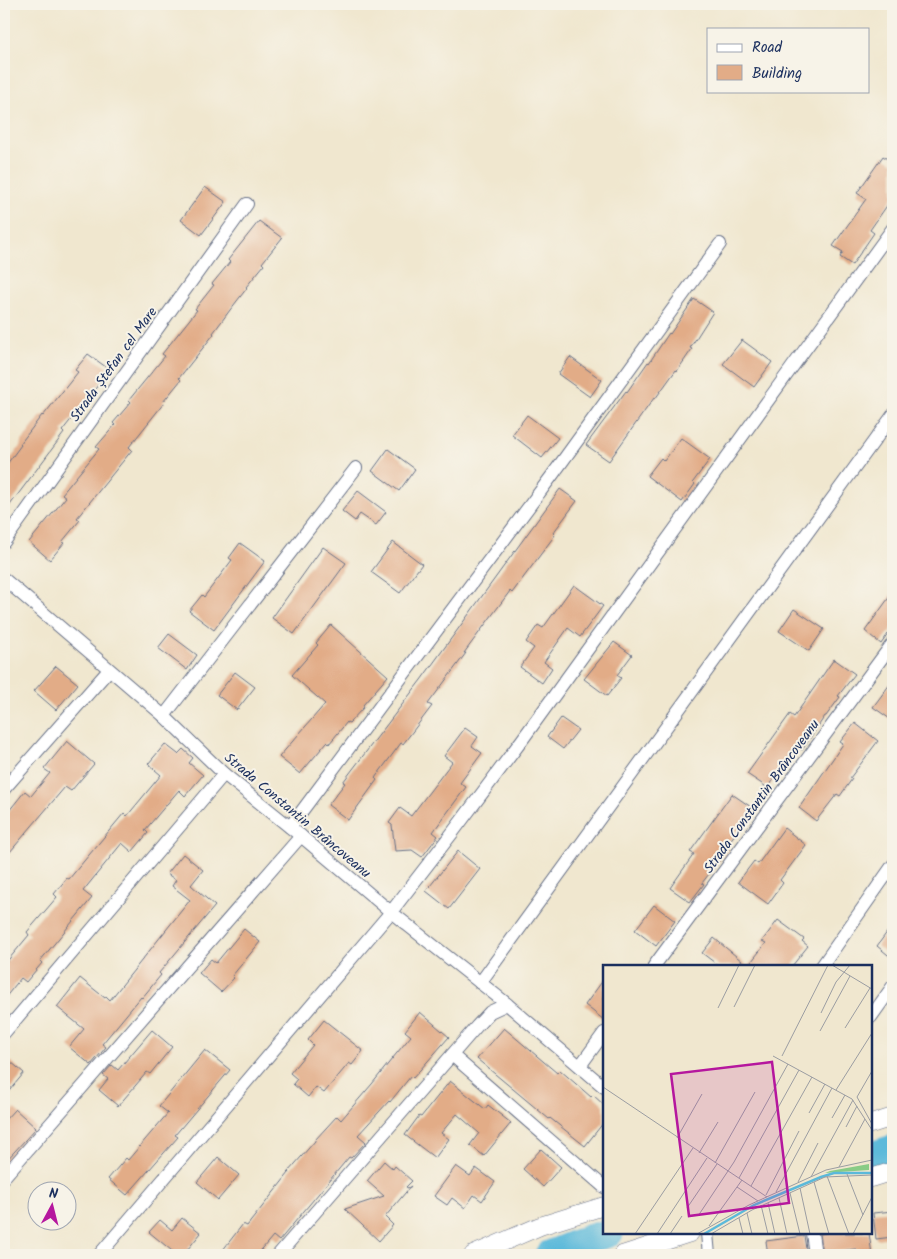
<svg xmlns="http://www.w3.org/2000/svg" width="897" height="1259" font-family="Kalam,sans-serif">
  <rect width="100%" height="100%" fill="#f7f3e8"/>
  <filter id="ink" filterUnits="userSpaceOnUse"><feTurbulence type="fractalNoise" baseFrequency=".02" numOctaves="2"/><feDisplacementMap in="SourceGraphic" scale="10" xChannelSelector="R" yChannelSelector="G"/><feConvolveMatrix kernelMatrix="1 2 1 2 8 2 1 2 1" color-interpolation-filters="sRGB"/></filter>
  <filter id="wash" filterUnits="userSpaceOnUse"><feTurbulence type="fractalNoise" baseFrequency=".0096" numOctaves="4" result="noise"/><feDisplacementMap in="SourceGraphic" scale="20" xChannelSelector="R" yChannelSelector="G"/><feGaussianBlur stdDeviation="1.12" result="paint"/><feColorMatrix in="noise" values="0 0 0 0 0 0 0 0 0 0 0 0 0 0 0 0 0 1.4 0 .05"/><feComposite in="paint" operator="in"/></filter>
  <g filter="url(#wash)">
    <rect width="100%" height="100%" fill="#f0e7cf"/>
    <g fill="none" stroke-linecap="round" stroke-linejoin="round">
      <g stroke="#5bb9da" stroke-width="29">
        <polyline points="871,1156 893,1149"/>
        <polyline points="549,1255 588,1239 609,1233"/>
      </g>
    </g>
    <g id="blocks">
      <g fill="#e2ac87">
        <polygon points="883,156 893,163 893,197 870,230 874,233 852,265 840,257 843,252 833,246 866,199 857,193"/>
        <polygon points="205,187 226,202 201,235 181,220"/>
        <polygon points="259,221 282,238 262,263 264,265 246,287 247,288 230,310 213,333 214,334 179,378 181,380 163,402 164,403 129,447 132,450 77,518 80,520 62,542 64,543 50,560 29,542 66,497 62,494 99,449 96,447 115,425 113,423 131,402 129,400 165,356 162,354 197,310 195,309 214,285 212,284 230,262 228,260"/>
        <polygon points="694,299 713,312 690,348 692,349 677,371 676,370 655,399 654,398 609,461 586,445 626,391 627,392 648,362 649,363 669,333 670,334"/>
        <polygon points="742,340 772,362 754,387 723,364"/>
        <polygon points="88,354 110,370 62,431 64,433 4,513 4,468 21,445 20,444 42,415 43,416 78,372 75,370"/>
        <polygon points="570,357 602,380 590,397 558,374"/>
        <polygon points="527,415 558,438 542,458 512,435"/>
        <polygon points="681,438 710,459 693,482 695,484 682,502 647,476 661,458 664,461"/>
        <polygon points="388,449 415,469 399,491 372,471"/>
        <polygon points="560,489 577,501 553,533 555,535 512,593 510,591 464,653 466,653 428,704 432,706 403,744 401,743 375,778 377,780 348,820 328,805 345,783 343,782 421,680"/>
        <polygon points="358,491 386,512 376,525 360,514 355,521 342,511"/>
        <polygon points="393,542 422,564 400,593 371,572"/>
        <polygon points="240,543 265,561 214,630 189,611 202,595 204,597 232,560 229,558"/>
        <polygon points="323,547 346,563 294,634 272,618"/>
        <polygon points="574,585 603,606 580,637 568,628 544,662 552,668 542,683 520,667 534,648 526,642 538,625 543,628"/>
        <polygon points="893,592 893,627 881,644 865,631"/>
        <polygon points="794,609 824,629 809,651 779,631"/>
        <polygon points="331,625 388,676 363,705 364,707 349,723 347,722 329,744 327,742 300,774 279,757 325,704 292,675 318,645 316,643"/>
        <polygon points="169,634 197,655 187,670 158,648"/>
        <polygon points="614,642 632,655 617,675 621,678 607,696 584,679"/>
        <polygon points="834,659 855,674 838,696 840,697 826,716 825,716 802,750 796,746 768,788 747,774 790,714 794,717"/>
        <polygon points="56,666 78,684 56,710 34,691"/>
        <polygon points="235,672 255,687 237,710 217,695"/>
        <polygon points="893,680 893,721 873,707"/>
        <polygon points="561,718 578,730 563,749 547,737"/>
        <polygon points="855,723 878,741 850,778 852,779 840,796 837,794 816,821 799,808 843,744 840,742"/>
        <polygon points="465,728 478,737 472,746 482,753 460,783 466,787 433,832 438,836 422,857 412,850 395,851 392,825 389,823 400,808 411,816 452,762 444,756"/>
        <polygon points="67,741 94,764 71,791 65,787 4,859 4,817 25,791 31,796 50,773 44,769"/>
        <polygon points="165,744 178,754 183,749 193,758 189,763 203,775 185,796 179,790 145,830 148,833 132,852 122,843 83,891 92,898 40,961 42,963 26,982 21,978 4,999 4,965 29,935 27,932 57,897 54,894 67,878 69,879 124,813 127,816 161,775 148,764"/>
        <polygon points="732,794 754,809 726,846 729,848 702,883 704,884 690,902 670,888 694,854 690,852"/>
        <polygon points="784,828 806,845 780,880 783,883 768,904 738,882 754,861 758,864"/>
        <polygon points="458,851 480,869 449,909 426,891"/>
        <polygon points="183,854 203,870 191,885 215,906 159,973 161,975 142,998 141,997 102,1044 106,1047 91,1065 69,1047 84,1029 57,1007 80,978 105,998 106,996 110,1000 190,900 172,886 176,880 167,874"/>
        <polygon points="654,905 675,921 656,946 635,930"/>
        <polygon points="778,920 804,939 802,941 808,946 792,966 719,966 702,953 714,938 748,966 766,943 762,941"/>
        <polygon points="893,924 893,959 877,946"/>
        <polygon points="244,929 260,942 232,976 234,978 221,992 199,973 211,959 216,963"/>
        <polygon points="604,979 604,1020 585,1005"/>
        <polygon points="420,1012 449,1037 413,1078 411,1076 390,1102 389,1101 358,1135 366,1142 351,1158 349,1157 279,1241 273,1236 257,1255 219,1255 243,1224 247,1226 289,1173 288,1172 315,1141 315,1140 337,1116 341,1120 372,1084 392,1059 411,1036 405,1031"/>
        <polygon points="324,1020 363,1051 352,1065 349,1063 324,1093 316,1087 308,1097 293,1084 297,1079 290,1073 313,1045 308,1040"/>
        <polygon points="504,1028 557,1073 560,1070 591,1097 593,1095 604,1105 604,1122 585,1146 550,1118 549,1119 477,1059"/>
        <polygon points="152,1030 172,1047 150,1074 147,1072 118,1106 99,1090 108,1079 103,1075 112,1065 118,1070"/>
        <polygon points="205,1050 230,1070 175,1135 178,1137 127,1195 108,1179 126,1158 128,1160 168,1113 159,1106"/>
        <polygon points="4,1056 24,1073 4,1097"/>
        <polygon points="450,1081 485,1109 488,1105 511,1123 484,1156 470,1145 479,1133 457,1114 441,1133 449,1139 435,1158 405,1135 419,1116 421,1117"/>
        <polygon points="15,1109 36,1128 4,1163 4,1121"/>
        <polygon points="541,1149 561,1167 543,1187 523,1169"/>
        <polygon points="218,1157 239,1175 218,1200 197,1182"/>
        <polygon points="384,1161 393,1169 395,1166 412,1181 406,1187 408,1188 411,1186 385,1217 393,1225 379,1241 345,1209 384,1196 367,1181"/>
        <polygon points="456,1166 470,1176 476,1168 495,1182 482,1201 474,1195 465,1208 452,1198 447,1205 434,1196"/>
        <polygon points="893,1211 893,1237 876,1239 873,1213"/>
        <polygon points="182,1218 201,1233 183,1255 177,1255 149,1232 160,1220 172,1230"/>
        <polygon points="827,1233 869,1233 872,1255 857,1255 856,1249 823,1253 820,1234"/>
        <polygon points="804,1236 807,1255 768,1255 766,1241"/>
      </g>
    </g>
  </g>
  <g filter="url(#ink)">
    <use href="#blocks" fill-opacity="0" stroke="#666f86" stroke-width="1"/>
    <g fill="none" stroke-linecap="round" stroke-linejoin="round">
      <defs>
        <g id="street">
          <polyline points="4,542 247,204"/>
          <polyline points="4,579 164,716 224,774 301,836 391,912 507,1004 604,1087"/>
          <polyline points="164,716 356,468"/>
          <polyline points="4,789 109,670"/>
          <polyline points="290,827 551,477 720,244"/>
          <polyline points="654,966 893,643"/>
          <polyline points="822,966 893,865"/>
          <polyline points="480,983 893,415"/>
          <polyline points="871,1017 893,986"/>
          <polyline points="4,1033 224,774"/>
          <polyline points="452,1055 604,1187"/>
          <polyline points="580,1066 604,1033"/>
          <polyline points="4,1177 301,836"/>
          <polyline points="707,1233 709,1255"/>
          <polyline points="812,1233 815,1255"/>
          <polyline points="99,1255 391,912 453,832 522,740 893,228"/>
          <polyline points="278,1255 477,1026 490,1012 507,1004"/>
        </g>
        <g id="secondary">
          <polyline points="871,1124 893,1117"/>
          <polyline points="871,1178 893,1171"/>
          <polyline points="473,1255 540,1226 604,1206"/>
          <polyline points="622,1255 690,1233"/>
        </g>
      </defs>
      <use href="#street" stroke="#666f86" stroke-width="14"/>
      <use href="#secondary" stroke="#666f86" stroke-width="19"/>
      <use href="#street" stroke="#fff" stroke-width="12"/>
      <use href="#secondary" stroke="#fff" stroke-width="18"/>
    </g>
  </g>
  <g text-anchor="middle" stroke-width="4" stroke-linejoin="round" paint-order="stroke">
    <g font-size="14" fill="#1b2f5e" stroke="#f7f3e8">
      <text transform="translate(113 364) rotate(-54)" y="5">Strada Ștefan cel Mare</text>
      <text transform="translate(761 796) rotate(-54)" y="5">Strada Constantin Brâncoveanu</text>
      <text transform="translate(298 815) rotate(40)" y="5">Strada Constantin Brâncoveanu</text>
    </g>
  </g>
  <g transform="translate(603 965)">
    <rect width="269" height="269" fill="#f0e7cf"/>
    <path d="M 266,199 L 266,205 L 222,208 L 227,206 Z" fill="#89cc86"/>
    <path fill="none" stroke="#5bb9da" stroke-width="2.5" d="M 101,269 L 151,240 L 218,212 L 231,208 L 269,208"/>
    <path fill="none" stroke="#9b9da2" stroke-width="1" d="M 229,0 L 269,24M 131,42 L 152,0M 115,43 L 136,0M 218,48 L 233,17 L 247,0M 242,63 L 267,23M 217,66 L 247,11M 170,91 L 249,134 L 269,165M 179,91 L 225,0M 269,106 L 254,132 L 269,159M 0,122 L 164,232M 233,125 L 269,68M 206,148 L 222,119M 229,153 L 242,130M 243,162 L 254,141M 74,173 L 99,129M 96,188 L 115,157M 112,198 L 152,127M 236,202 L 262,154M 244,209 L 260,250M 224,211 L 246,269M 208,212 L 250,135M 136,213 L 196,105M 195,217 L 215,178M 211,217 L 226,269M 148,221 L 209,112M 134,222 L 155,236M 197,223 L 207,269M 173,227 L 229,123M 187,228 L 197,269M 163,230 L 196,166M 176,233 L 184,269M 165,238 L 172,269M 158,240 L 165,269M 84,243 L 114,199M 144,248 L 149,269M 95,251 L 131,197 L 185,99M 136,253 L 140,269M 106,261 L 139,215M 32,269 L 90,183M 54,269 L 104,193M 67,269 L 79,251M 94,269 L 146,240 L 223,205 L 269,195M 108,269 L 149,245 L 222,212 L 269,210M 250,269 L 269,232"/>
    <path fill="#b5179e" fill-opacity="0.15" stroke="#b5179e" stroke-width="2.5" d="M 169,97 L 186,238 L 86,251 L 68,109 Z"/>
    <rect width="269" height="269" fill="none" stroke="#1b2f5e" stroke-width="2.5"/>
  </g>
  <rect width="897" height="1259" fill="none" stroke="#f7f3e8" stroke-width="20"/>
  <rect x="707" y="28" width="162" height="65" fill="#f7f3e8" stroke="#9fa5b1"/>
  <rect x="717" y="44" width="25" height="8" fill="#ffffff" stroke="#9fa5b1"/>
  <text x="752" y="52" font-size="15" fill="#1b2f5e">Road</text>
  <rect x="717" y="65" width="25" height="15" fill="#e2ac87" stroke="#9fa5b1"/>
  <text x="752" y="78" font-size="15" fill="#1b2f5e">Building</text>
  <g transform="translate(52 1206) rotate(7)"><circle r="24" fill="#f7f3e8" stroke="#9fa5b1"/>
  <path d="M0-4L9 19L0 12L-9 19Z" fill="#b5179e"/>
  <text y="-8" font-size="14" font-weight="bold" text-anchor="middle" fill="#1b2f5e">N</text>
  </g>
</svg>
